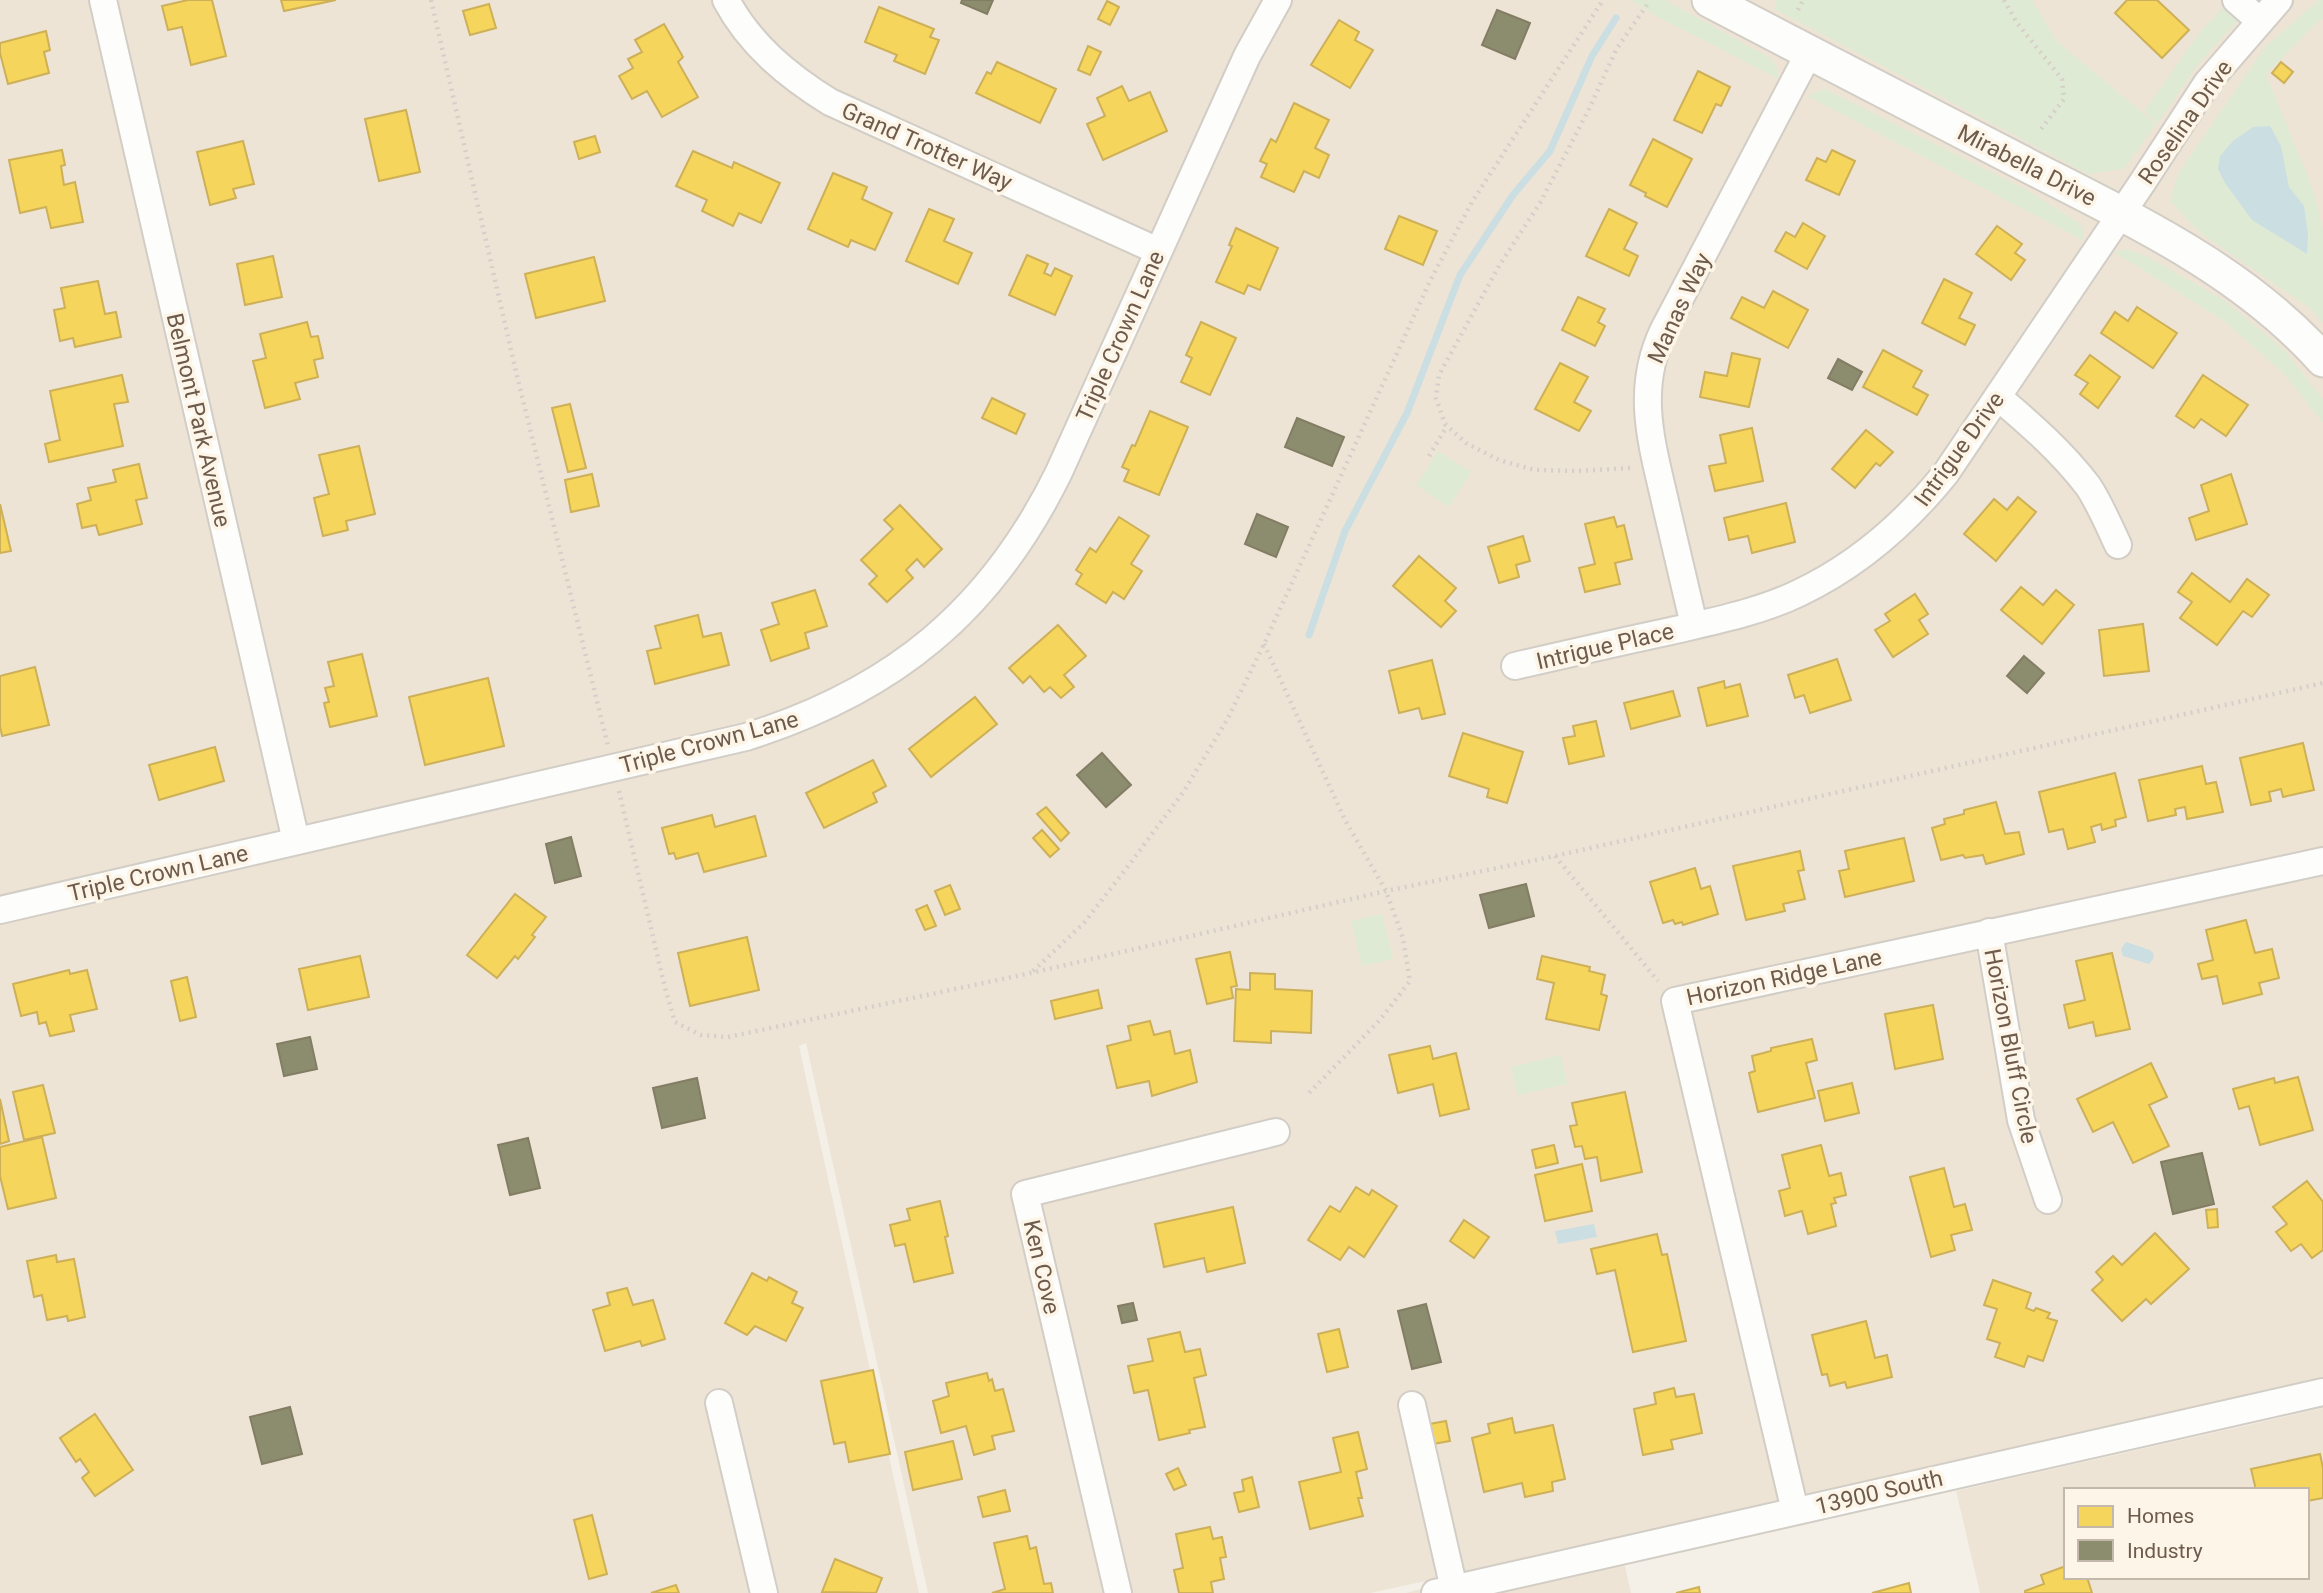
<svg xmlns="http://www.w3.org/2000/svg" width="2323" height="1593" font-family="Roboto,sans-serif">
  <rect width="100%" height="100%" fill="#f4f0e8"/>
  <g fill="#ede4d6" fill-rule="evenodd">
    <polygon points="0,0 2323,0 2323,1377 1838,1491 1619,1539 1631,1593 1406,1593 1589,1545 1371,1593 928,1593 806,1043 799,1046 919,1593 0,1593"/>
    <path d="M 2323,1408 L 2323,1593 L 1980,1593 L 1956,1491 ZM 2066,1490 L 2307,1490 L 2307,1577 L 2066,1577 Z"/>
  </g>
  <g fill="#dfead4">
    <polygon points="1631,0 1665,0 1772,59 1778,70 1779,79 1656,16"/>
    <polygon points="1777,0 2032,0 2057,41 2156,124 2124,169 2088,174 1774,9"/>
    <polygon points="2230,0 2256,0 2199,63 2158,123 2144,111 2201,31"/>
    <polygon points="2319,0 2323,0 2323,20 2320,20 2266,74 2314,192 2323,230 2323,323 2311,309 2199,232 2170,201 2178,174 2265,47"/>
    <polygon points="1825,89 2025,189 2081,224 2084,234 2084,241 1807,96"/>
    <polygon points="2127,249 2146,256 2224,300 2284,350 2323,399 2323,423 2283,373 2224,321 2114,252"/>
    <polygon points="1438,451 1471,472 1449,507 1416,485"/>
    <polygon points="1382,914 1393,959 1362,966 1351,921"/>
    <polygon points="1561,1055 1567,1084 1518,1095 1511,1067"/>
  </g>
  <g fill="#cbdee2">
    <polygon points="2270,126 2281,146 2289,187 2304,206 2308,234 2307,254 2252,220 2225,183 2218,169 2220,156 2233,141 2253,127"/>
    <polygon points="2126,942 2150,950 2154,954 2153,959 2149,964 2123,956 2121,949"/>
    <polygon points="1594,1224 1597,1237 1558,1244 1555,1231"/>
  </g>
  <g fill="#f6d55c" stroke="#cdb057" stroke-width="2">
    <polygon points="188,0 212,0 226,56 191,65 182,27 168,30 162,6"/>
    <polygon points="281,0 336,0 284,11"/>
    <polygon points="2127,0 2157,0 2189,30 2162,58 2115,13"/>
    <polygon points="1107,1 1119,7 1110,25 1098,19"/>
    <polygon points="489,4 496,28 470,35 463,11"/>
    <polygon points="879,7 934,29 930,37 939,40 925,74 894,61 897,55 865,42"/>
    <polygon points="1339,20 1359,32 1355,40 1373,50 1350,88 1311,65"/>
    <polygon points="664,24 683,57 678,62 698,97 662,117 647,91 632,99 619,76 633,68 628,59 642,52 635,40"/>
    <polygon points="46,31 50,50 44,52 49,73 8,84 0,53 0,43"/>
    <polygon points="1088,46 1101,52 1090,75 1078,70"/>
    <polygon points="997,62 1056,89 1040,123 976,93 987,72 991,74"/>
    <polygon points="2281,62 2293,72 2284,83 2272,73"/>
    <polygon points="1698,71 1730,87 1721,106 1716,104 1702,133 1674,120"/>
    <polygon points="1122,86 1129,101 1150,92 1167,131 1103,160 1087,124 1105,116 1097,98"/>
    <polygon points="1294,103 1329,120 1315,148 1329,155 1319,178 1304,171 1294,192 1261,177 1267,164 1260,161 1271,139 1276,142"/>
    <polygon points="406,110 420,172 379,181 365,119"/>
    <polygon points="595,136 600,152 579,159 574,142"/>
    <polygon points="1653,139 1692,159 1667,207 1645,196 1646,193 1630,185"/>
    <polygon points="243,141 254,184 233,189 236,198 210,205 197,152"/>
    <polygon points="62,150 65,165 61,166 64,185 75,182 83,222 51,228 46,207 20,213 9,160"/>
    <polygon points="1832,150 1855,161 1839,195 1806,180 1817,158 1826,162"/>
    <polygon points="693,151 732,168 734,162 780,183 761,223 739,213 733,226 702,211 707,200 676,186"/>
    <polygon points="833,173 867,187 862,199 892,213 875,250 851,240 848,247 808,229"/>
    <polygon points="929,209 954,219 944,241 972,253 958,284 906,261"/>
    <polygon points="1609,209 1637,223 1624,249 1638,256 1629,276 1586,256"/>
    <polygon points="1399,216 1437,231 1423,265 1385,249"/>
    <polygon points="1803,223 1825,236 1807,269 1775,251 1786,232 1795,237"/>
    <polygon points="1997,226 2022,244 2015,253 2025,260 2011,280 1976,254"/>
    <polygon points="1236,228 1278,248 1260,290 1248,285 1244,294 1216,282 1232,246 1229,245"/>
    <polygon points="1027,255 1048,264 1044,273 1051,276 1055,268 1072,276 1055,315 1009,295"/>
    <polygon points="273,256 282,297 245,305 237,264"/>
    <polygon points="594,257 605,301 536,318 525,274"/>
    <polygon points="1944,279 1972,293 1959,318 1975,325 1965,345 1922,323"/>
    <polygon points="98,281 105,314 116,312 121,337 75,347 73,338 60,341 54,310 65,308 61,288"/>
    <polygon points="1773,291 1808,310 1788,348 1731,318 1742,297 1764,308"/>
    <polygon points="1578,297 1605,309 1598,322 1605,326 1595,346 1562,330"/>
    <polygon points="2137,307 2177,333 2153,368 2101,333 2115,312 2128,321"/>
    <polygon points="307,322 311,337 318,336 323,358 314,360 318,377 295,383 300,399 265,408 253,361 266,358 260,334"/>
    <polygon points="1201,322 1236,338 1210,395 1181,382 1192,358 1186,355"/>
    <polygon points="1883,350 1922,371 1913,387 1928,395 1917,415 1863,387"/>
    <polygon points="1732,353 1760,359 1749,407 1700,397 1705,372 1727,376"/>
    <polygon points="2090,355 2120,377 2098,408 2080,394 2088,383 2075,375"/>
    <polygon points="1560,363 1588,377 1574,402 1591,411 1579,431 1535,409"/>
    <polygon points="122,375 128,402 114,404 123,446 49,462 45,444 60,440 50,391"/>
    <polygon points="2203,375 2248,405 2226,436 2201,419 2194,428 2176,416"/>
    <polygon points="992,398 1025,414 1016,434 982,418"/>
    <polygon points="570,404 586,468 568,472 552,408"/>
    <polygon points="1150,411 1188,427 1159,495 1124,481 1129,470 1122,467 1132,445 1135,446"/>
    <polygon points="1752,428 1763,481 1715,491 1709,466 1726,463 1720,435"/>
    <polygon points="1866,430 1893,452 1880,466 1876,463 1855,488 1832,469"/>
    <polygon points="359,446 375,514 346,521 348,530 323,536 314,498 329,494 319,455"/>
    <polygon points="139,464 147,498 136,500 142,524 99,535 96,525 82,528 77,504 91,500 88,488 116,482 113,470"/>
    <polygon points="592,474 599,506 571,512 565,480"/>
    <polygon points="2231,474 2247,524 2196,540 2189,518 2209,511 2201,485"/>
    <polygon points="2018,497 2036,512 1996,561 1964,534 1994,499 2007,510"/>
    <polygon points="1786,503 1795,542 1752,553 1748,536 1729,540 1724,518"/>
    <polygon points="0,504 11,551 0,553"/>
    <polygon points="900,505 942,549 924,567 917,559 906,570 913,578 887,602 869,584 877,576 861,560 893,529 884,520"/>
    <polygon points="1119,517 1149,536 1131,564 1142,571 1124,599 1113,592 1106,603 1076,584 1082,574 1076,570 1090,548 1096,552"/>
    <polygon points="1614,517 1617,527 1624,525 1632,559 1615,563 1620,584 1585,592 1579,568 1595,564 1585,524"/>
    <polygon points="1523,536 1530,561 1516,565 1519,577 1499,583 1488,547"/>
    <polygon points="1419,556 1456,588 1445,601 1456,611 1441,627 1393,586"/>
    <polygon points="2192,573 2230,602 2247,579 2269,595 2252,617 2243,611 2217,645 2180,618 2192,602 2178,592"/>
    <polygon points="2021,587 2043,605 2056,590 2074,605 2042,644 2001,610"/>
    <polygon points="815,590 827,626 805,633 809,648 771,661 761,630 779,624 772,603"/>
    <polygon points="1915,594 1928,614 1919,620 1928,634 1893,657 1875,630 1890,621 1885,614"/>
    <polygon points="698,615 703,637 721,633 729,665 655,684 647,651 661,648 655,626"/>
    <polygon points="2143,624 2149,671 2104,676 2099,630"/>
    <polygon points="1058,625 1086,656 1064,675 1074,687 1061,698 1050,687 1044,692 1030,676 1023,683 1009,668"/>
    <polygon points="362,654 377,716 330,727 324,703 329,702 325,688 334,686 328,662"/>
    <polygon points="1837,659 1851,700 1810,713 1804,695 1795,698 1788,675"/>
    <polygon points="1432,660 1445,714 1422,719 1419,708 1399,713 1389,671"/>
    <polygon points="35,667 49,725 2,736 0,726 0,676"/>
    <polygon points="488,678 504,746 425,765 409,697"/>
    <polygon points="1724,681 1725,688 1740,684 1748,716 1707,726 1698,688"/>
    <polygon points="1673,691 1680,716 1631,729 1624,703"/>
    <polygon points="975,697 997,724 931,777 909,749"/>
    <polygon points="1596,721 1604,756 1569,764 1563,738 1575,736 1573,726"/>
    <polygon points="1463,733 1523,752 1507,803 1487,797 1489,789 1449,776"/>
    <polygon points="2303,743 2314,790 2283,797 2281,789 2269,792 2271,801 2251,805 2240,758"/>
    <polygon points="215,747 224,781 159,800 149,765"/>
    <polygon points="873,760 886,786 873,793 877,802 824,828 806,793"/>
    <polygon points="2202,766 2206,784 2216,782 2223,812 2187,819 2185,807 2175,809 2176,815 2148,821 2139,780"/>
    <polygon points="2115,773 2126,817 2115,820 2116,826 2102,830 2101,824 2091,827 2095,842 2068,849 2063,829 2049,832 2039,792"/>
    <polygon points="1996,802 2005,834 2019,832 2024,854 1986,864 1983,855 1965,858 1963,855 1941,860 1932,828 1945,824 1944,819 1964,814 1964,810"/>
    <polygon points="1046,807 1069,833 1061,841 1037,814"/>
    <polygon points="712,815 715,827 755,816 766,856 704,872 698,853 676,859 674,853 669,854 662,828"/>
    <polygon points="1042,830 1059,849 1050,857 1033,838"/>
    <polygon points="1904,838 1914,881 1845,897 1839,871 1849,869 1845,851"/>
    <polygon points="1800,851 1804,870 1798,871 1805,899 1783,904 1785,911 1746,920 1733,866"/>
    <polygon points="1695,868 1701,889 1710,886 1718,914 1683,925 1682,922 1675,924 1673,920 1663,923 1650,882"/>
    <polygon points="950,885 960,909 945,915 935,891"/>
    <polygon points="515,894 546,917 532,935 535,937 518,959 515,956 497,978 467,955"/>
    <polygon points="927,905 936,926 925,930 916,910"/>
    <polygon points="2246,920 2255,953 2272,949 2279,978 2259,983 2262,994 2223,1004 2217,976 2202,979 2198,964 2213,960 2206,930"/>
    <polygon points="747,937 759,990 690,1006 678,953"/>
    <polygon points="1230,952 1237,986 1231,987 1233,998 1207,1004 1196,959"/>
    <polygon points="2112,953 2130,1029 2096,1036 2093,1022 2069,1028 2064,1005 2085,1000 2076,961"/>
    <polygon points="360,956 369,997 308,1010 299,969"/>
    <polygon points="1542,956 1590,967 1589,971 1605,975 1601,994 1607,996 1599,1030 1546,1019 1554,983 1537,979"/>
    <polygon points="69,970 70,974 87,970 97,1009 70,1015 74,1031 50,1036 46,1022 39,1024 37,1012 21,1016 13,984"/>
    <polygon points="1250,973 1275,974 1275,989 1312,991 1311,1033 1271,1031 1271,1043 1234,1041 1236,989 1250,990"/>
    <polygon points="187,977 196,1017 180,1021 171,981"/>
    <polygon points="1098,990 1102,1008 1055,1019 1051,1001"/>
    <polygon points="1933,1005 1943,1059 1895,1069 1885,1014"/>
    <polygon points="1150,1021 1154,1035 1170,1031 1175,1054 1190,1050 1197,1082 1152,1096 1149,1081 1117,1088 1107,1046 1131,1040 1128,1026"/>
    <polygon points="1812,1039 1817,1060 1806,1063 1815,1098 1758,1112 1749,1073 1755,1071 1752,1056 1771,1051 1771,1048"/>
    <polygon points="1430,1046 1433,1059 1456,1053 1469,1109 1440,1116 1433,1084 1398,1093 1389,1055"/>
    <polygon points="2151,1063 2167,1097 2149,1105 2169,1146 2133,1163 2113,1122 2093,1132 2077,1099"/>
    <polygon points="2298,1077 2313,1130 2260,1145 2249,1106 2239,1109 2233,1089 2274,1078 2275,1083"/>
    <polygon points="1852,1083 1859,1113 1825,1121 1818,1091"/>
    <polygon points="43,1085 55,1133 24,1140 13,1092"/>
    <polygon points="1625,1092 1642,1172 1601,1181 1597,1157 1585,1159 1582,1146 1575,1147 1570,1126 1577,1125 1572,1103"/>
    <polygon points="0,1099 9,1141 0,1144"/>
    <polygon points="42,1137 56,1198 8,1209 0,1176 0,1147"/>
    <polygon points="1554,1145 1558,1163 1536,1168 1532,1150"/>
    <polygon points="1821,1145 1829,1176 1841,1173 1846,1195 1834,1198 1836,1203 1831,1204 1836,1226 1808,1234 1802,1211 1785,1216 1779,1191 1790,1188 1782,1155"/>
    <polygon points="1582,1164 1592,1211 1545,1221 1535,1175"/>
    <polygon points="1944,1168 1954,1207 1965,1204 1972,1230 1951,1235 1955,1250 1931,1257 1910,1177"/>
    <polygon points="2307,1181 2323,1202 2323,1250 2312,1258 2301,1244 2291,1251 2276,1232 2287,1224 2273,1207"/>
    <polygon points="1356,1187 1369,1195 1372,1190 1397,1206 1364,1257 1349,1247 1340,1260 1308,1240 1330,1206 1340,1212"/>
    <polygon points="940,1201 948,1236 945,1237 953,1273 914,1282 905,1244 895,1246 890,1225 910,1220 907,1209"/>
    <polygon points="1233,1207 1245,1263 1207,1272 1204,1258 1164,1267 1155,1224"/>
    <polygon points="2217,1209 2218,1227 2208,1228 2206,1210"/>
    <polygon points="1464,1220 1489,1237 1474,1258 1450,1241"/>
    <polygon points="2155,1233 2189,1269 2151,1304 2146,1299 2122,1321 2092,1290 2103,1280 2096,1272 2113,1256 2122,1265"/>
    <polygon points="1657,1234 1662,1255 1667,1254 1686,1341 1633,1352 1615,1270 1597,1274 1591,1249"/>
    <polygon points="56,1255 57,1262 74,1259 85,1317 68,1321 67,1316 47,1320 42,1295 34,1297 27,1261"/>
    <polygon points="752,1273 767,1281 769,1277 797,1292 792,1303 803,1308 786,1341 755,1326 747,1335 725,1323"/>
    <polygon points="1993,1280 2031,1293 2026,1308 2034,1311 2036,1308 2050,1313 2047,1318 2057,1321 2043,1361 2028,1356 2024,1367 1995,1357 2000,1343 1987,1339 1997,1309 1984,1305"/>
    <polygon points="627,1288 633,1305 653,1300 665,1339 642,1346 640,1341 605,1351 593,1310 610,1305 607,1293"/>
    <polygon points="1866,1321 1875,1358 1887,1355 1892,1377 1847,1388 1845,1382 1830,1386 1827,1374 1822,1375 1812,1335"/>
    <polygon points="1339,1329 1348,1367 1327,1372 1318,1334"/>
    <polygon points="1180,1332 1185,1352 1200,1349 1206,1375 1194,1378 1205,1427 1189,1430 1190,1433 1159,1440 1148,1390 1134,1393 1128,1366 1153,1361 1148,1339"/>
    <polygon points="873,1370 890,1454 849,1462 845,1442 834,1444 821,1381"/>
    <polygon points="987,1373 989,1381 992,1379 995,1391 1003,1389 1014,1431 992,1436 995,1449 974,1455 966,1426 941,1433 933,1401 949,1396 946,1383"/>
    <polygon points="1674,1388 1676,1397 1694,1394 1702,1433 1671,1440 1673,1449 1643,1455 1634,1409 1656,1404 1654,1393"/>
    <polygon points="95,1414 133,1470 95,1496 82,1478 89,1472 80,1459 76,1462 60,1438"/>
    <polygon points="1512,1418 1515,1433 1553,1425 1565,1479 1552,1482 1553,1491 1525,1497 1522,1483 1484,1492 1472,1438 1490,1433 1488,1424"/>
    <polygon points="1446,1421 1450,1441 1433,1444 1429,1424"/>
    <polygon points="1358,1432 1367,1469 1356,1472 1362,1498 1358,1498 1363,1516 1310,1529 1299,1482 1341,1472 1333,1438"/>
    <polygon points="953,1441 962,1479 913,1490 905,1452"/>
    <polygon points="2320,1454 2323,1468 2323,1498 2307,1501 2307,1490 2256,1490 2251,1469"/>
    <polygon points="1178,1468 1186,1485 1174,1490 1166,1474"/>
    <polygon points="1252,1477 1259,1507 1239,1512 1234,1493 1244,1491 1242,1480"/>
    <polygon points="1005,1490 1010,1511 983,1517 978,1497"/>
    <polygon points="592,1515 607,1574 589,1579 574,1520"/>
    <polygon points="1210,1527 1213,1539 1222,1537 1226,1557 1220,1558 1224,1579 1211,1582 1213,1593 1179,1593 1174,1570 1183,1568 1176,1534"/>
    <polygon points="1027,1536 1030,1549 1036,1547 1044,1584 1051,1583 1053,1593 992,1593 1005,1589 994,1543"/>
    <polygon points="835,1559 882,1578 876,1593 822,1592"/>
    <polygon points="2066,1566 2066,1577 2087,1577 2092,1593 2025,1593 2025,1591 2044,1584 2041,1575"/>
    <polygon points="1909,1583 1911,1593 1872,1593"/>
    <polygon points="676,1585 679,1593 651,1593"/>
    <polygon points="1699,1587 1700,1593 1676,1593"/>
  </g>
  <g fill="#8c8c6e" stroke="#837d64" stroke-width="2">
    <polygon points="962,0 993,0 987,14 961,3"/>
    <polygon points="1497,10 1530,23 1515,59 1482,45"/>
    <polygon points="1838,359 1862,372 1852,390 1828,378"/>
    <polygon points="1297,418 1344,437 1332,466 1285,447"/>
    <polygon points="1257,514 1288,527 1276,557 1245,544"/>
    <polygon points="2024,656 2044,673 2027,693 2007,676"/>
    <polygon points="1102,753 1131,785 1106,807 1077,775"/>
    <polygon points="571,837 581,876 555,883 546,844"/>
    <polygon points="1526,884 1534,916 1489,928 1480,895"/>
    <polygon points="310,1037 317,1069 284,1076 277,1044"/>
    <polygon points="697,1078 705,1118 662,1128 653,1088"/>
    <polygon points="528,1138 540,1188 510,1195 498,1145"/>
    <polygon points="2202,1153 2214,1204 2173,1214 2161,1162"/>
    <polygon points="1133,1303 1137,1320 1122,1323 1118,1306"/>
    <polygon points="1426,1304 1441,1362 1412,1369 1398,1311"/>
    <polygon points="290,1407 302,1454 262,1464 250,1417"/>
  </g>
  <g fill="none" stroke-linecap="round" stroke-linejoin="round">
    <polyline stroke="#cbdee2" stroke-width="7" points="1309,635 1345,531 1407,413 1460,275 1513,195 1550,151 1592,56 1616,18"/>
    <defs>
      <g id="minor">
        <polyline points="103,0 296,841"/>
        <path d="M 726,0 C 750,45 788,76 830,102 L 1158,251"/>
        <polyline points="2236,0 2260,21"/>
        <path d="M 1998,397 C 2030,424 2062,452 2088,486 C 2100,504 2109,526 2118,545"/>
        <path d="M 1694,625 C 1685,587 1676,548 1667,510 C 1653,447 1634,393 1663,331 L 1809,53"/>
        <path d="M 1515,666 C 1567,654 1619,642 1671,631 C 1714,621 1760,612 1799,593 C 1858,565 1905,524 1946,473 L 2142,183 L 2207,83 L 2279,0"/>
        <path d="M 0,910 L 746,737 C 893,691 991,611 1059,472 L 1247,56 L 1278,0"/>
        <polyline points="1989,932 2021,1120 2048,1200"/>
        <polyline points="719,1403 764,1593"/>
        <polyline points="1412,1405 1454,1589"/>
        <polyline points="1795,1511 1675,1001 2323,861"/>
        <polyline points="1118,1593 1025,1194 1276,1132"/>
        <polyline points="1435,1593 2323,1392"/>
      </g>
      <path id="tertiary" d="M 1709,0 C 1812,54 1916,108 2019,161 C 2127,217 2241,268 2323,360"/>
    </defs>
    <use href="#minor" stroke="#d2cdc5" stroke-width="30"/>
    <use href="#tertiary" stroke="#d2cdc5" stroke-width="37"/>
    <g stroke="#d6cfc9" stroke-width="4.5" stroke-dasharray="2 5" stroke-linecap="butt">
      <polyline points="431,0 516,372 608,746"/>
      <polyline points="2004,0 2017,23 2062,79 2064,99 2038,133"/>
      <polyline points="1798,10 1803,0"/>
      <polyline points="1429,456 1447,426"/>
      <polyline points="1630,468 1578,471 1535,470 1499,460 1466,443 1445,424 1436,398 1439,375 1467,324 1499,266 1540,203 1589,109 1617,48 1647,5"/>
      <polyline points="1264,644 1345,820 1386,891 1403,938 1410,981 1379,1021 1309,1093"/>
      <polyline points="619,791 665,988 675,1022 701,1035 728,1037 1031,973 1386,891 1555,856 2323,683"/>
      <polyline points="1555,856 1658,981"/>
      <polyline points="1033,971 1084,923 1129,865 1184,791 1228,718 1264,644 1430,281 1472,202 1603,0"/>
    </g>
    <use href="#minor" stroke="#fdfdfc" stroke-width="26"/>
    <use href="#tertiary" stroke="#fdfdfc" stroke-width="33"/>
  </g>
  <g text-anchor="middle" stroke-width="7" stroke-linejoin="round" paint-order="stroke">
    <g font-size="23" fill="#6e5b4c" stroke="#fdf6e8">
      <text transform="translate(2185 122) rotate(-55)" y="8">Roselina Drive</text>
      <text transform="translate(927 146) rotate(24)" y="8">Grand Trotter Way</text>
      <text transform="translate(2027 165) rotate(27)" y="8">Mirabella Drive</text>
      <text transform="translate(1679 308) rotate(-65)" y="8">Manas Way</text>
      <text transform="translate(1120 336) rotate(-66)" y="8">Triple Crown Lane</text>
      <text transform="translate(199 420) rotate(77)" y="8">Belmont Park Avenue</text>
      <text transform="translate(1959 449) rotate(-54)" y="8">Intrigue Drive</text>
      <text transform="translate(1605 646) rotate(-13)" y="8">Intrigue Place</text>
      <text transform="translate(709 742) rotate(-15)" y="8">Triple Crown Lane</text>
      <text transform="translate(158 873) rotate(-13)" y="8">Triple Crown Lane</text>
      <text transform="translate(1784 977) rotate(-12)" y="8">Horizon Ridge Lane</text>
      <text transform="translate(2011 1046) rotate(79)" y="8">Horizon Bluff Circle</text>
      <text transform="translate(1042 1267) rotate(77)" y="8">Ken Cove</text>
      <text transform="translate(1879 1492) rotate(-13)" y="8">13900 South</text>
    </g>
  </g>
  <rect x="2064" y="1488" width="245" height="91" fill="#fdf6e8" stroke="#c4b8aa" stroke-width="2"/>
  <rect x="2078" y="1506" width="35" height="21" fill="#f6d55c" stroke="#c4b8aa" stroke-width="2"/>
  <text x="2127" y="1523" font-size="21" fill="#6e5b4c">Homes</text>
  <rect x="2078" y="1540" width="35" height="21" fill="#8c8c6e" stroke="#c4b8aa" stroke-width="2"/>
  <text x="2127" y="1558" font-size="21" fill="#6e5b4c">Industry</text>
</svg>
